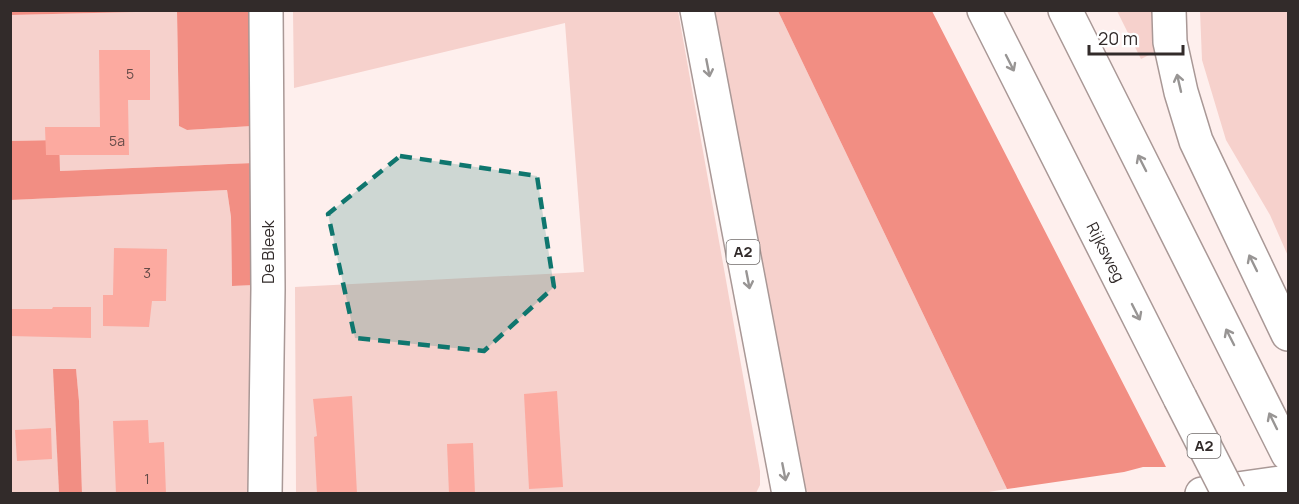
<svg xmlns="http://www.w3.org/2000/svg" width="1299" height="504" font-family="Manrope,sans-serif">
  <rect width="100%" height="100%" fill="#feefed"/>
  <g fill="#f6d1cc">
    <polygon points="177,11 179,126 187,130 252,126 253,163 59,171 58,140 11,141 10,15"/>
    <polygon points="293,11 678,11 760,471 760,485 756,493 296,493 295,287 584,272 565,23 294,88"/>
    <polygon points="711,11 778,11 1007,489 976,494 808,493 804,485"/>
    <polygon points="1117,11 1156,11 1157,51 1141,59"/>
    <polygon points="1200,11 1288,11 1288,256 1270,215 1226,140 1202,60"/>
    <polygon points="227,190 231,217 232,286 255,285 253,493 82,493 79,401 76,370 54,369 59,493 11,493 10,200"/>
  </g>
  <g fill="#f28e83">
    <polygon points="10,11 250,11 252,126 187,130 179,126 177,11 11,15"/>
    <polygon points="778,11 932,11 1166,467 1143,467 1124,472 1007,489"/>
    <polygon points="59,140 60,171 253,163 255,285 232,286 231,217 227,190 11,200 10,141"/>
    <polygon points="53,369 76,369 79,401 82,493 59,493"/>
  </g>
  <g fill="#fcaaa0">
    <polygon points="99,50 150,50 150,100 128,100 129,155 46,155 45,127 100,127"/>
    <polygon points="114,248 167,249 166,301 152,301 149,327 103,326 103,295 113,295"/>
    <polygon points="53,307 91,307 91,338 10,336 10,309 52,309"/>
    <polygon points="557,391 563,487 529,489 524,394"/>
    <polygon points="352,396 357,494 317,494 314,437 317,436 313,399"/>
    <polygon points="148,420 149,443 164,442 166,494 116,494 113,421"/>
    <polygon points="51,428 52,459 17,461 15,430"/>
    <polygon points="473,443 475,494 449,494 447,444"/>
  </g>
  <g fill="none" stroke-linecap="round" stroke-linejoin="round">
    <defs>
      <polyline id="minor" points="265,494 268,289 266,10"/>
      <polyline id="major" points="1202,494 1288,482"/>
      <g id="highway">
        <polyline points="697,10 789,494"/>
        <polyline points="984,10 1180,398"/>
        <polyline points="1065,10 1288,454"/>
        <polyline points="1169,10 1170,42 1181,92 1196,141 1288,334"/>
      </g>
    </defs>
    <use href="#minor" stroke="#a99896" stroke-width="36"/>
    <use href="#major" stroke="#a99896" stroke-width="36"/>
    <use href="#highway" stroke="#a99896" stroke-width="36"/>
    <use href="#minor" stroke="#fff" stroke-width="33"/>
    <use href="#major" stroke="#fff" stroke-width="33"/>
    <use href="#highway" stroke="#fff" stroke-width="33"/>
    <defs>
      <polyline id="highway-bridge" points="1180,398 1229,494"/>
    </defs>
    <use href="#highway-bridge" stroke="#a99896" stroke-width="36" stroke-linecap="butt"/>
    <use href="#highway-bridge" stroke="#fff" stroke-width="33"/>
  </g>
  <defs><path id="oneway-shaft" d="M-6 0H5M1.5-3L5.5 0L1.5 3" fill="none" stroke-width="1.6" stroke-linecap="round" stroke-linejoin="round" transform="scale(1.5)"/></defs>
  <g stroke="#989594">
    <use href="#oneway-shaft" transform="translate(1010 63) rotate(63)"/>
    <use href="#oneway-shaft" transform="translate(708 68) rotate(79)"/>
    <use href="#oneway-shaft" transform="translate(1179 83) rotate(-103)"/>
    <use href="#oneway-shaft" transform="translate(1142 163) rotate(-117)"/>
    <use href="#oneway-shaft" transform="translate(1253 263) rotate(-116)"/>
    <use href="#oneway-shaft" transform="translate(748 280) rotate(79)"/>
    <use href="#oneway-shaft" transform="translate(1136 312) rotate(63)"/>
    <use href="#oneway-shaft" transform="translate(1230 337) rotate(-117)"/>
    <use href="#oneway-shaft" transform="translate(1273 421) rotate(-116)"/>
    <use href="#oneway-shaft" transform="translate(784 472) rotate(79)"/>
  </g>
  <path fill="#0f766e" fill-opacity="0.2" stroke="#0f766e" stroke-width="4.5" stroke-dasharray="12 8" stroke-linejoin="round" d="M 400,156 L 537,176 L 554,287 L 484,351 L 355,338 L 328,214 Z"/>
  <g text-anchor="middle" stroke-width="4.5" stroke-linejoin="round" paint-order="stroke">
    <g font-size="14" fill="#644b48">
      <text x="130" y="79">5</text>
      <text x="117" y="146">5a</text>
      <text x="147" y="278">3</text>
      <text x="147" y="484">1</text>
    </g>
    <g fill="#fff" stroke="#706b6a" stroke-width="1.5">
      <rect x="726.5" y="240" width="33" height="24" rx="4.5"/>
      <rect x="1187.5" y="434" width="33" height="24" rx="4.5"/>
    </g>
    <g font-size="15" font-weight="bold" fill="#322b2a">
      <text x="743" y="257">A2</text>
      <text x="1204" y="451">A2</text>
    </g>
    <g font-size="16" fill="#322b2a" stroke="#fff">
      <text transform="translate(268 252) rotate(-90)" y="6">De Bleek</text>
      <text transform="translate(1106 252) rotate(63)" y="6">Rijksweg</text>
    </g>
  </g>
  <rect width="1299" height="504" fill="none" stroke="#322b2a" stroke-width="24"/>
  <path d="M1089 45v9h94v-9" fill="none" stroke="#322b2a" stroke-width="3"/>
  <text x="1098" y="45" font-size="18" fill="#322b2a" stroke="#ffffff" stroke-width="4.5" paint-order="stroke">20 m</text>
</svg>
